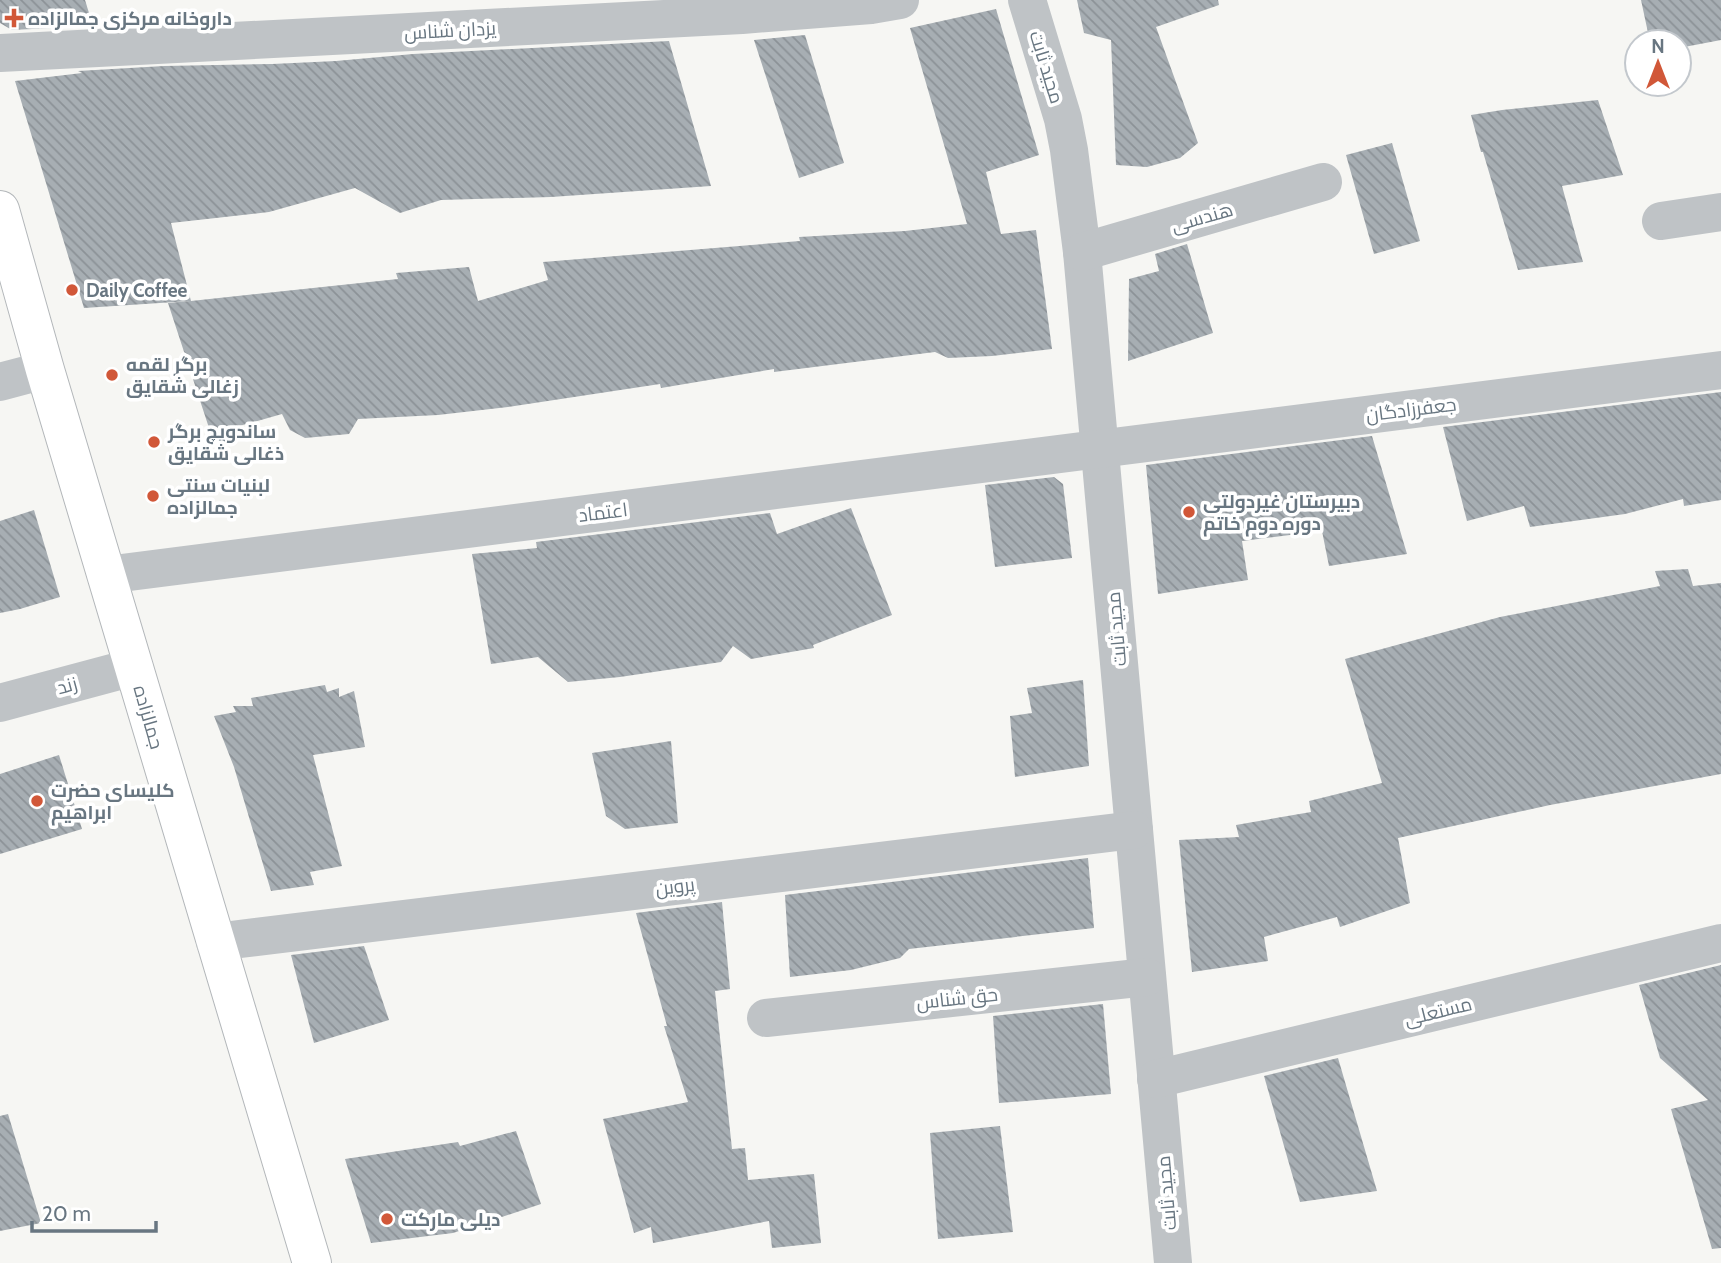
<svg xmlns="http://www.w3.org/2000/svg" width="1721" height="1263" font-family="Cabin,Cairo,sans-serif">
  <defs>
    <pattern id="building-back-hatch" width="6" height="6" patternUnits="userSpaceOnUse" patternTransform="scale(1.75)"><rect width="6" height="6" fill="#a7aeb3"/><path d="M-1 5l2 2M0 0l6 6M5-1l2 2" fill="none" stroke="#8c9297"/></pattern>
  </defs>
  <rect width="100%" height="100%" fill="#f6f6f3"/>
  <g fill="url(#building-back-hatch)">
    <polygon points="0,0 85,0 93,26 12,30 0,23"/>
    <polygon points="1077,0 1218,0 1219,5 1156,27 1198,143 1180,158 1147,167 1116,165 1111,40 1084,33"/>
    <polygon points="1641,0 1721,0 1721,40 1679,48 1679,42 1650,42"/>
    <polygon points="996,9 1039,155 986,172 1001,234 1036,230 1052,349 992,356 948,358 935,352 774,372 774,369 661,388 660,384 508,407 438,415 358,419 349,434 305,438 290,430 282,414 211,434 168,303 190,301 84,308 15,81 82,73 78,71 164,66 272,64 336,61 413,54 669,41 711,186 551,197 441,200 400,213 355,188 269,212 171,223 191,301 398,279 396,273 469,267 478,301 548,280 543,262 800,241 799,237 905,231 967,224 910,28"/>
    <polygon points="805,35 844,163 799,178 754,40"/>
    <polygon points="1598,100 1623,175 1562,186 1583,262 1518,270 1483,152 1481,152 1471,115 1502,110"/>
    <polygon points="1392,143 1420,241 1374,254 1346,155"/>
    <polygon points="1187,244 1213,333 1128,361 1129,279 1159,271 1155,254"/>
    <polygon points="1721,392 1721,500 1684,506 1683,499 1625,514 1530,527 1524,506 1467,521 1443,427"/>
    <polygon points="1372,436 1407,554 1329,566 1322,531 1242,541 1248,580 1158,594 1146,465"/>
    <polygon points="1054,477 1063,484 1072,558 995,567 985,485"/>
    <polygon points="851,508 892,615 813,645 814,648 751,659 733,646 721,662 620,677 568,682 538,657 491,664 472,554 537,548 536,542 770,513 777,534"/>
    <polygon points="34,510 60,597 20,609 0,613 0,521"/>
    <polygon points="1688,569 1693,586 1721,583 1721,774 1550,805 1398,838 1410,903 1340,927 1337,917 1264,937 1268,961 1192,972 1179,840 1239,837 1236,825 1311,812 1309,801 1382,783 1345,659 1500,617 1660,586 1655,571"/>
    <polygon points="1083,680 1089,766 1015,777 1010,716 1032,713 1027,688"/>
    <polygon points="325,685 327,692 339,688 339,697 354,691 365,747 313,755 342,866 310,872 314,885 271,891 234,767 214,716 236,712 233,706 253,706 251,698"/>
    <polygon points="671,741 678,823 625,829 606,816 592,753"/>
    <polygon points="59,755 82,829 0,854 0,774"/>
    <polygon points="1088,858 1094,928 909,949 900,958 851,970 790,977 785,895"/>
    <polygon points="722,902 730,989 715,991 732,1149 745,1148 748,1180 814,1174 821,1243 772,1248 769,1221 653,1243 651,1227 634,1233 603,1119 688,1102 664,1026 667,1026 636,913"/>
    <polygon points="364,946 389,1020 314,1043 291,955"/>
    <polygon points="1721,965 1721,1248 1712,1249 1671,1109 1708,1100 1660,1058 1639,985"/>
    <polygon points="1103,1004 1111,1094 999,1103 993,1016"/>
    <polygon points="1338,1058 1377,1191 1300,1202 1264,1076"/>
    <polygon points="8,1114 41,1223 0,1231 0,1116"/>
    <polygon points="1000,1126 1013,1232 938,1239 930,1133"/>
    <polygon points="516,1131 541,1204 453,1233 371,1243 345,1159 458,1142 460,1146"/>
  </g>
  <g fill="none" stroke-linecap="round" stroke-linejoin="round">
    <defs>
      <polyline id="major" points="0,210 45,370 312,1263"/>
    </defs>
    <use href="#major" stroke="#b3b7ba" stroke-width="40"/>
    <g stroke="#bfc3c6" stroke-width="38">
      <polyline points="1027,0 1063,119 1069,150 1082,252 1173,1263"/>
      <polyline points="0,53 742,15 871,5 900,0"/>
      <polyline points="1661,221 1721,212"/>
      <polyline points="1082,252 1323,182"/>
      <polyline points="0,382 45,370"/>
      <polyline points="106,575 1721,370"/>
      <polyline points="0,703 134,667"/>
      <polyline points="215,942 1134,830"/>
      <polyline points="766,1018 1147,977"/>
      <polyline points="1156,1079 1721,943"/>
    </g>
    <use href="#major" stroke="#fff" stroke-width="38"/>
  </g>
  <g fill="#d15738" stroke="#fff" stroke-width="2.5">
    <path d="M10.5 7.5h7v7h7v7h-7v7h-7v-7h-7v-7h7z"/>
    <circle cx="72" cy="290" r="7"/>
    <circle cx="112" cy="375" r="7"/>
    <circle cx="154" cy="442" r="7"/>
    <circle cx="153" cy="496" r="7"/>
    <circle cx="1189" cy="512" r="7"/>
    <circle cx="37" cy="801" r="7"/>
    <circle cx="387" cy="1219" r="7"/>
  </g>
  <g text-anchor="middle" stroke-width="7" stroke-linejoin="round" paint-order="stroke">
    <g font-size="19" font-weight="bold" fill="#687681" stroke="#fff" text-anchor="start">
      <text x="28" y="25">داروخانه مرکزی جمالزاده</text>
      <text x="86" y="297">Daily Coffee</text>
      <text x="126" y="371">برگر لقمه<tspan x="126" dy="22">زغالی شقایق</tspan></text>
      <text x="168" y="438">ساندویچ برگر<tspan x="168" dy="22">ذغالی شقایق</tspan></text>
      <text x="167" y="492">لبنیات سنتی<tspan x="167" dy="22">جمالزاده</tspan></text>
      <text x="1203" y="508">دبیرستان غیردولتی<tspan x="1203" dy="22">دوره دوم خاتم</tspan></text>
      <text x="51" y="797">کلیسای حضرت<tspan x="51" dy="22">ابراهیم</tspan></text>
      <text x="401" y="1226">دیلی مارکت</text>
    </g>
    <g font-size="19" fill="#687681" stroke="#fff">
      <text transform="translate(450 30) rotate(-3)" y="7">یزدان شناس</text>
      <text transform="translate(1047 67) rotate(73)" y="7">مجید ثابت</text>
      <text transform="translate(1202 217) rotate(-16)" y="7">هندسی</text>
      <text transform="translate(1411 409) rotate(-7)" y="7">جعفرزادگان</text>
      <text transform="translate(603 512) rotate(-7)" y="7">اعتماد</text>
      <text transform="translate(1116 629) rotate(-95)" y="7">مجید ثابت</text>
      <text transform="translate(67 685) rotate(-15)" y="7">زند</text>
      <text transform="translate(149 717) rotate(74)" y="7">جمالزاده</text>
      <text transform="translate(675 886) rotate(-7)" y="7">پروین</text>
      <text transform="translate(957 998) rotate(-6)" y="7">حق شناس</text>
      <text transform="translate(1438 1011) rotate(-14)" y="7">مستعلی</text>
      <text transform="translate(1166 1193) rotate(-95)" y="7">مجید ثابت</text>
    </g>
  </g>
  <g transform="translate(1658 63)"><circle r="33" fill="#ffffff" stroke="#c3c8cd" stroke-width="2"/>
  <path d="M0-5L12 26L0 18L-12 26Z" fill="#d15738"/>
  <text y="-10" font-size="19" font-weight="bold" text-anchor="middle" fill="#687681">N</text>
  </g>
  <path d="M32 1221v10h124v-10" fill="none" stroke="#687681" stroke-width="3.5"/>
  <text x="42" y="1221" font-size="21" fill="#687681" stroke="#ffffff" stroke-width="5" paint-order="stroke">20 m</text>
</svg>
